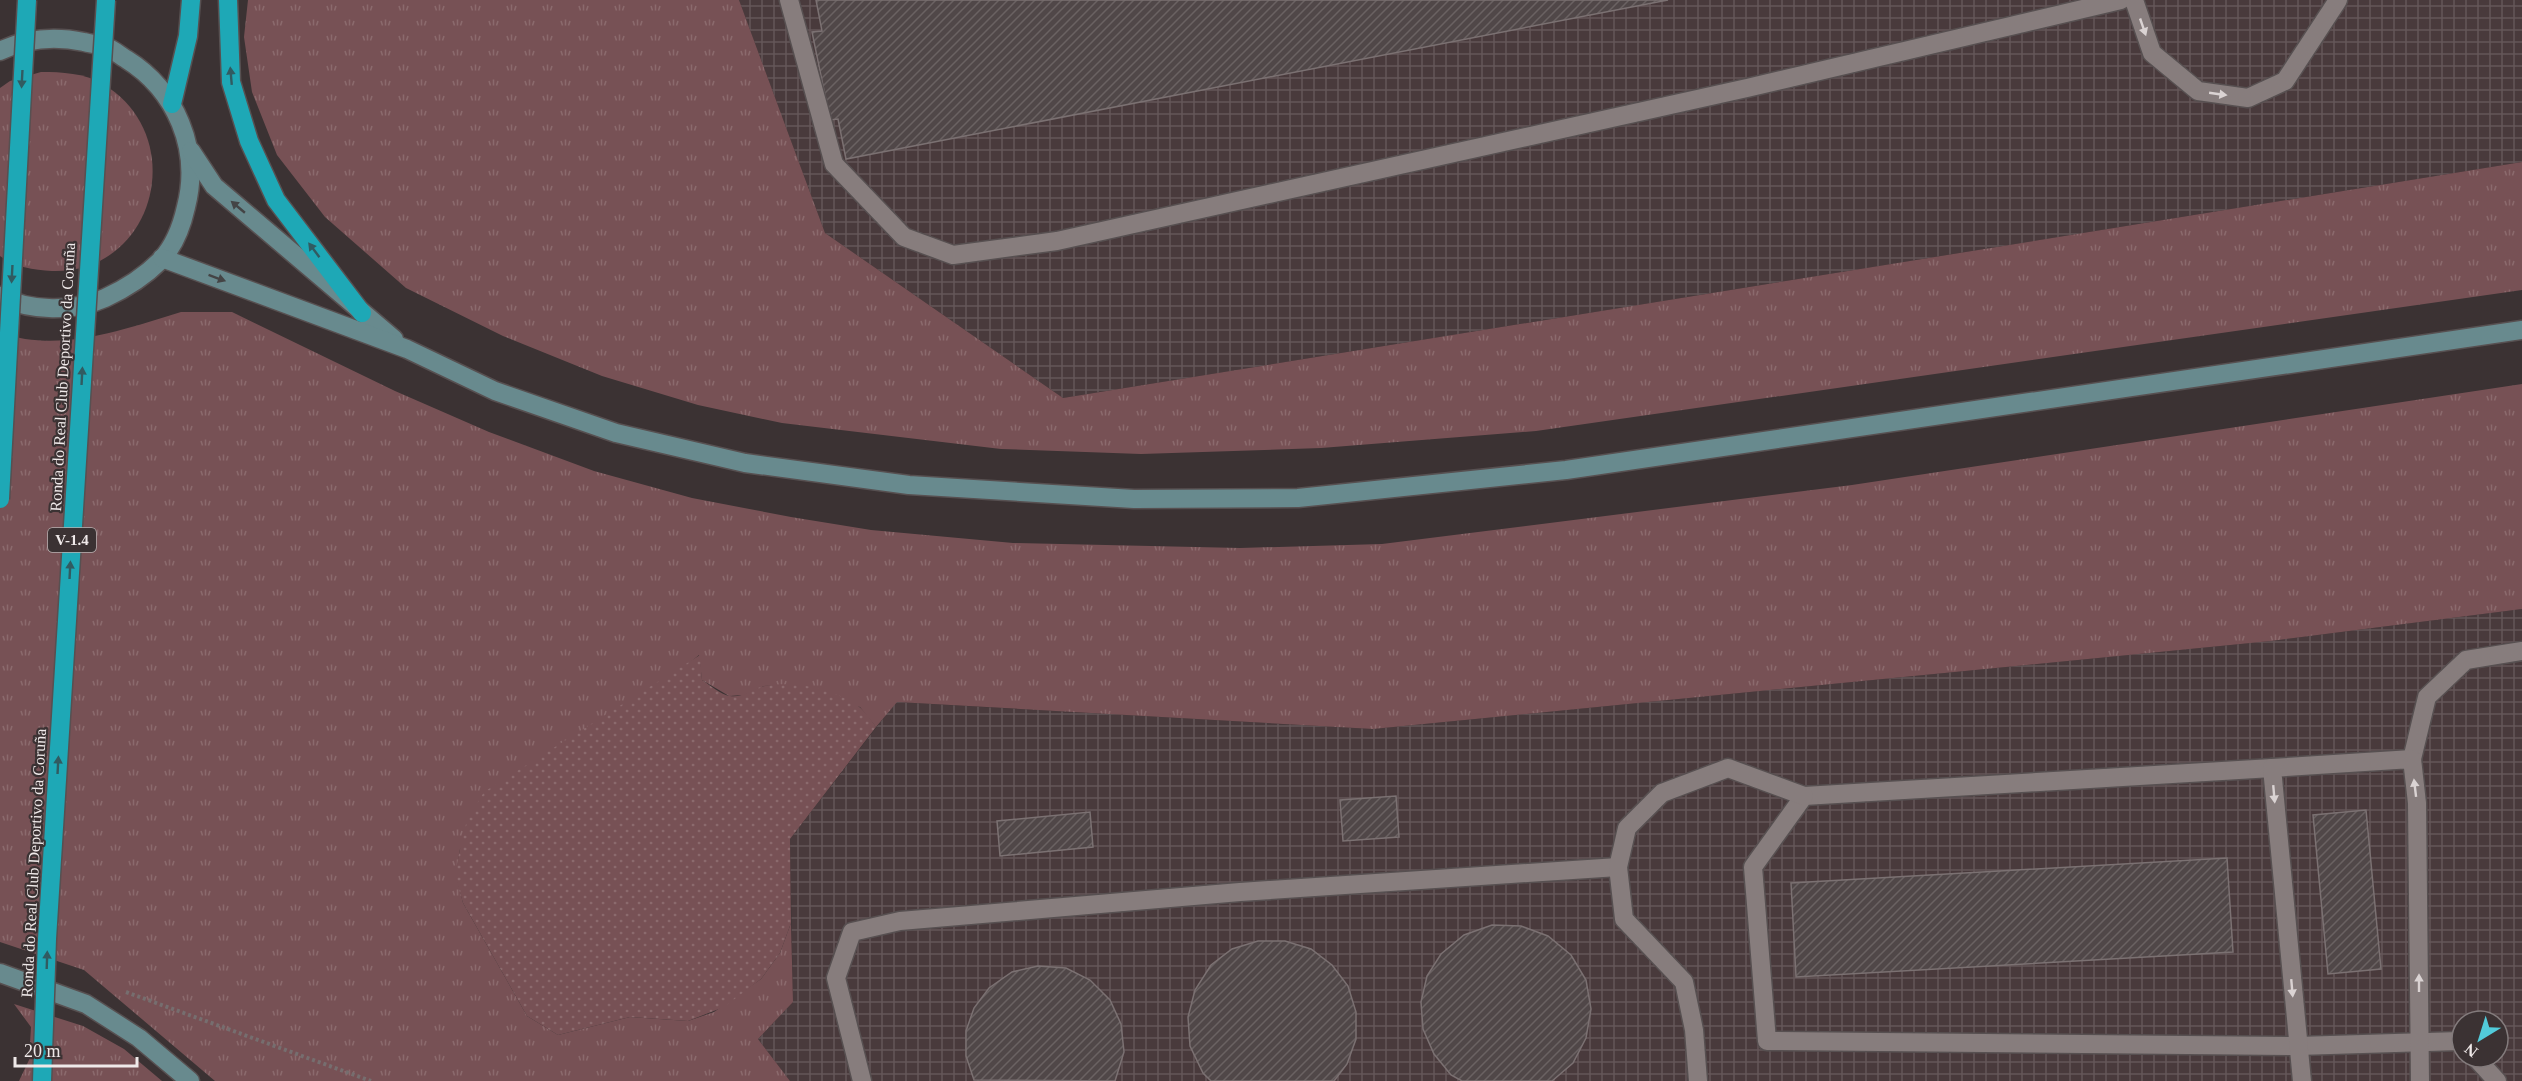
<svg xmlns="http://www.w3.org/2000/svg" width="2522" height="1081" font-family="Georgia,serif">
  <defs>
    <pattern id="industrial-grid" width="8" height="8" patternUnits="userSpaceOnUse" patternTransform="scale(1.5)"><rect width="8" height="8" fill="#493a3c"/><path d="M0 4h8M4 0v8" fill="none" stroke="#645658"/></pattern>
    <pattern id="grass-tufts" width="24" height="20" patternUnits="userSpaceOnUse" patternTransform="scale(1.5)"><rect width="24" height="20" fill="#775155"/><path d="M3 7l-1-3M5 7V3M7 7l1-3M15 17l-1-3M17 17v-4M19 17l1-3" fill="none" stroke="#8b6a6d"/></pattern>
    <pattern id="garden-dots" width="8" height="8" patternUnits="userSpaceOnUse" patternTransform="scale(1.5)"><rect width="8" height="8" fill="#775155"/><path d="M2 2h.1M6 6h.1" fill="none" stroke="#8b6a6d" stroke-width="1.8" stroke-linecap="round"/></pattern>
    <pattern id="building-hatch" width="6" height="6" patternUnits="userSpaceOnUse" patternTransform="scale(1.5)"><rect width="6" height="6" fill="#504748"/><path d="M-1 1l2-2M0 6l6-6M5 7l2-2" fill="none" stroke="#6a6262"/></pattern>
  </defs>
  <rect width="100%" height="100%" fill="#3b3233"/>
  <g fill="url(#industrial-grid)" fill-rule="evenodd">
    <polygon points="739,0 2522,0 2522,162 1063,398 825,233"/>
    <path d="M 2522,609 L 2522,1081 L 790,1081 L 758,1039 L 793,1002 L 790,839 L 896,702 L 1373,729 L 2271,641 ZM 2462,1021 L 2498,1021 L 2498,1057 L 2462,1057 Z"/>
  </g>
  <g fill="url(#grass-tufts)">
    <polygon points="248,0 739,0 825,233 1063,398 2522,162 2522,290 1536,431 1321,448 1141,454 1001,449 782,423 698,405 602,376 503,336 406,288 325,217 277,155 252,92 244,37"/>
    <path d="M 41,72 C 62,72 84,73 103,84 C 190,136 156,274 52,271 C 34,270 14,267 0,256 L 0,88 L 10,81 Z"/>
    <path d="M 181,312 L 232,312 L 395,391 L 489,432 L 594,471 L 692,498 L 791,517 L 871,530 L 1013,543 L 1240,548 L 1382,544 L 1852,485 L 2522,384 L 2522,609 L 2271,641 L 1373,729 L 897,702 L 876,727 L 860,707 L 782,685 L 764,686 L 744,695 L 729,696 L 702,680 L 699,655 L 460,849 L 456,875 L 463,903 L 527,1016 L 558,1035 L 630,1017 L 688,1021 L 714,1012 L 761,979 L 780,953 L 791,923 L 793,1002 L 758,1039 L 790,1081 L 215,1081 L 84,970 L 0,942 L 0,333 C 61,353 122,330 181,312 Z"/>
    <polygon points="14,1004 83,1026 124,1049 162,1081 19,1081 29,1060 31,1027"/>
  </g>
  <path fill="url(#garden-dots)" d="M 700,655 L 702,680 C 710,685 721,695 730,696 C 744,698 752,688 765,686 C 794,680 834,689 858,706 C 865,711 871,720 876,727 L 790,839 L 791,923 L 780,953 L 761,979 L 724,1007 L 688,1021 L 630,1017 L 558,1035 L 527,1016 L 463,903 L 455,875 L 460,849 L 467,820 L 484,792 Z"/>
  <g fill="url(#building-hatch)" stroke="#7b7172" stroke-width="1.5">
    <polygon points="816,0 1668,0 846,159 838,119 830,120 812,32 822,31"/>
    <polygon points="1396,796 1399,837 1343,841 1340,800"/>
    <polygon points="2366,810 2381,969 2328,974 2313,815"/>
    <polygon points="1090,812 1093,847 1000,856 997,821"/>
    <polygon points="2227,858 2233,952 1796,977 1791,883"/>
    <polygon points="1492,925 1521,926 1548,936 1571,955 1586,980 1591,1009 1586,1038 1573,1063 1552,1081 1462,1081 1451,1075 1434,1054 1423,1029 1421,1002 1427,976 1441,954 1464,935"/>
    <polygon points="1258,941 1285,941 1311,949 1332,965 1348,986 1356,1012 1356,1039 1347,1064 1334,1081 1211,1081 1203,1073 1190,1046 1188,1017 1195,990 1211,965 1232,949"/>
    <polygon points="1038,966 1066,968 1090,980 1110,1000 1121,1024 1124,1052 1115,1081 974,1080 966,1056 966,1031 974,1008 989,988 1012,972"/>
  </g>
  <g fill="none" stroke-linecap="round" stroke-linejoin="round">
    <defs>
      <g id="lane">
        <polyline points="789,0 834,164 904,237 953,255 1057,241 1747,88 2121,0"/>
        <polyline points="2134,0 2152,53 2198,91 2248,98 2285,81 2338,0"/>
        <polyline points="2412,759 2427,697 2466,660 2522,651"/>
        <polyline points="2272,768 1804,796 1753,867 1767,1041 2298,1046 2460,1041 2462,1043"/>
        <polyline points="2475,1057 2497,1081"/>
        <polyline points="862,1081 836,978 852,932 900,921 1240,892 1618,867"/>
        <polyline points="1698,1081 1694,1030 1684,982 1624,919 1618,867 1627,828 1662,793 1728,768 1804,796"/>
        <polyline points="2302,1081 2272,768 2412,759 2417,803 2420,1081"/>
      </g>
      <g id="secondary">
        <path d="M 0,51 C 27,38 55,36 84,42 C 91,44 99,44 106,47 C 113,49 119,55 126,59 C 176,90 201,149 186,207 C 182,225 174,246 161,260 C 144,277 127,288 105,298 C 74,312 30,312 0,296"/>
        <polyline points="191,151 214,186 394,339"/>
        <polyline points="162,258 407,349 495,391 616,433 745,463 909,485 1134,499 1298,498 1566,470 2522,330"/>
        <polyline points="0,973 86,1004 139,1038 190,1081"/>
      </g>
      <g id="highway">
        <polyline points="228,0 231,82 249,141 276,200 362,313"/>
        <polyline points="172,104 188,36 191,0"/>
      </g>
    </defs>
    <use href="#lane" stroke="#575051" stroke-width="21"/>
    <use href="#secondary" stroke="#575051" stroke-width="21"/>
    <use href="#highway" stroke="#575051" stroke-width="21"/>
    <polyline stroke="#766e6f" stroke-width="4" stroke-dasharray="3 3" stroke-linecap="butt" points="126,992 371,1081"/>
    <use href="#lane" stroke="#877d7d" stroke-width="18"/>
    <use href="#secondary" stroke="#688a8e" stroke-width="18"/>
    <use href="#highway" stroke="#1ea8b6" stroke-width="18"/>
    <defs>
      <g id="highway-bridge">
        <polyline points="0,499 27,0"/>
        <polyline points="42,1081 47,939 106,0"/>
      </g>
    </defs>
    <use href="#highway-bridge" stroke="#575051" stroke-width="21" stroke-linecap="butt"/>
    <use href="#highway-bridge" stroke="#1ea8b6" stroke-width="18"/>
  </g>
  <defs><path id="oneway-solid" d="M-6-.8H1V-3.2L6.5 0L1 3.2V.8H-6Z" transform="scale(1.5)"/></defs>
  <g fill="#dad3d3">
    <use href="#oneway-solid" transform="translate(2143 27) rotate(71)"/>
    <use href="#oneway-solid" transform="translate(2218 94) rotate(8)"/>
    <use href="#oneway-solid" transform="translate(2415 788) rotate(-97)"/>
    <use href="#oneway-solid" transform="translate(2274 794) rotate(85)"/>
    <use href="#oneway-solid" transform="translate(2419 983) rotate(-90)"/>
    <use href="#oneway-solid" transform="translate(2292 988) rotate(85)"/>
  </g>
  <g fill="#315b61">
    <use href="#oneway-solid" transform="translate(231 76) rotate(-95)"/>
    <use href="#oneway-solid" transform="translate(22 79) rotate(93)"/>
    <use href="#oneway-solid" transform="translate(314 250) rotate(-127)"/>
    <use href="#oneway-solid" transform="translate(12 274) rotate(93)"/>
    <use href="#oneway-solid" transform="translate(82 376) rotate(-87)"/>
    <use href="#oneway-solid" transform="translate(70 570) rotate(-87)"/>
    <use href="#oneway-solid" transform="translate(58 765) rotate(-87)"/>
    <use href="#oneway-solid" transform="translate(47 960) rotate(-88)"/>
  </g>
  <g fill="#444445">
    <use href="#oneway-solid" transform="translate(238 207) rotate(-140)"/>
    <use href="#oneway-solid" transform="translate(217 278) rotate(20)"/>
  </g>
  <g text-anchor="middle" stroke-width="4.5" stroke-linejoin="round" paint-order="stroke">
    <rect fill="#3b3233" stroke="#b9b2b2" stroke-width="1.5" x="48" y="528" width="48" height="24" rx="4.5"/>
    <g font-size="15" font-weight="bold" fill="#efe9e9">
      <text x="72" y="545">V-1.4</text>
    </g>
    <g font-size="16" fill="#efe9e9" stroke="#3b3233">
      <text transform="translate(62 377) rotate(-87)" y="6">Ronda do Real Club Deportivo da Coruña</text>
      <text transform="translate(33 863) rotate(-87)" y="6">Ronda do Real Club Deportivo da Coruña</text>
    </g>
  </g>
  <g transform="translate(2480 1039) rotate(218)"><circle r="28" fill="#3b3233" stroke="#837b7c" stroke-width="1.5"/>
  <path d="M0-4.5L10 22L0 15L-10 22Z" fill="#52cbda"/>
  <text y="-9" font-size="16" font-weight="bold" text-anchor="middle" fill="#efe9e9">N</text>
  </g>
  <path d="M15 1057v9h122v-9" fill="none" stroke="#efe9e9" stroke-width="3"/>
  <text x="24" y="1057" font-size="18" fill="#efe9e9" stroke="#3b3233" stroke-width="4.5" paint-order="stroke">20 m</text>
</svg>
